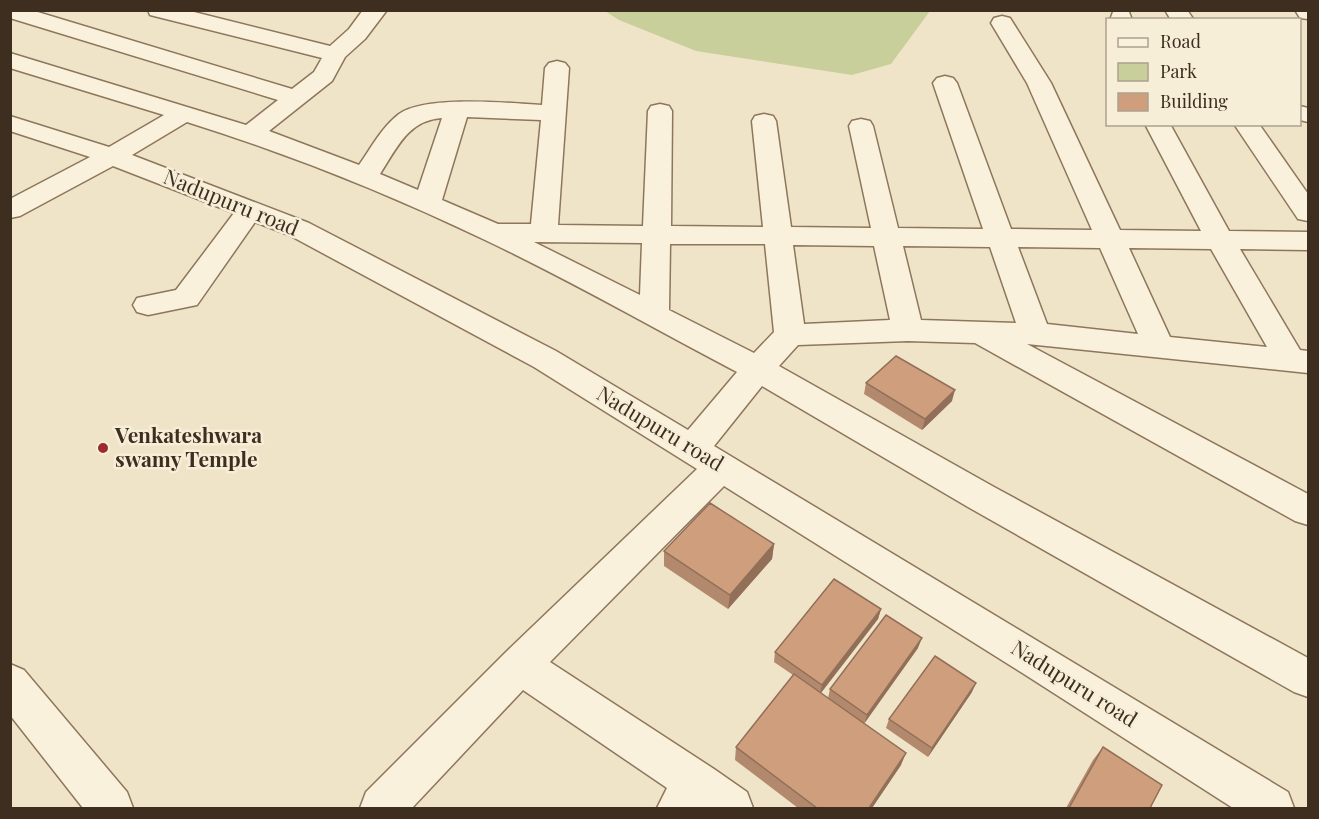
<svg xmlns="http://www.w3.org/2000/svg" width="1319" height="819" font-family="'Playfair Display',serif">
  <rect width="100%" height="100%" fill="#f0e4c8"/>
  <polygon fill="#c9cf9b" points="605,11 930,10 930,11 891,64 852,75 696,51 619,20"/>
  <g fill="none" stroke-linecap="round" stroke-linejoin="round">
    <defs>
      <g id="minor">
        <path d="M 10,10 L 31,10 L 292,89 L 314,72 L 322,58 L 150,15 L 148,10 L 186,10 L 330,46 L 349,29 L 363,10 L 387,10 L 365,39 L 345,57 L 332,81 L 269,131 L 359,165 C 371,148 382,127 399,114 C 426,95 509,103 542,105 L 545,68 L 549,63 L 557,61 L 565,63 L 569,68 L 558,225 L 643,226 L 648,111 L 651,106 L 660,104 L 669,106 L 672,111 L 671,226 L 763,227 L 752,121 L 755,116 L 764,114 L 773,116 L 776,121 L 791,227 L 871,228 L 849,126 L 852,121 L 861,119 L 870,121 L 873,126 L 898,228 L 983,229 L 933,83 L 937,78 L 945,76 L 953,78 L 957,83 L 1011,229 L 1092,230 L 1027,83 L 991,23 L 994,18 L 1002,16 L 1010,18 L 1051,83 L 1120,230 L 1201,231 L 1145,124 L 1170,124 L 1229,231 L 1308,232 L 1308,250 L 1240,249 L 1300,350 L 1308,351 L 1308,373 L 1027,344 L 1308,494 L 1308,525 L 1295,521 L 975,343 L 908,341 L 798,345 L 779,366 L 994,487 L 1308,658 L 1308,697 L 1294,692 L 968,507 L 762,386 L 714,446 L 1288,792 L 1294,808 L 1233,808 L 1024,674 L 724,486 L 550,662 L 714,769 L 747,792 L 753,808 L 657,808 L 667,788 L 523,690 L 412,808 L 360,808 L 366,792 L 506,652 L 697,469 L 534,367 L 289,235 L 255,222 L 197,305 L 148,315 L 137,312 L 133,305 L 137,298 L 176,290 L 234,213 L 113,166 L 20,216 L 10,218 L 10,199 L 90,157 L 10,131 L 10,116 L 109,147 L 164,115 L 10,68 L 10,53 L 246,125 L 278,100 L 10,18 ZM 467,117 L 541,120 L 531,224 L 498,224 L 442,200 ZM 442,118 L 418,190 L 380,174 C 397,148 408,120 442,118 ZM 187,122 C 289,154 387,193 483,239 C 570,280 653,328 737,372 L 688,430 L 556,351 L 309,223 L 132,155 ZM 534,242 L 642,243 L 640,295 ZM 670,244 L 765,244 L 774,332 L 754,353 L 669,310 ZM 793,245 L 874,246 L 890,320 L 804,324 ZM 903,246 L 990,247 L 1016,323 L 921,320 ZM 1018,247 L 1100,248 L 1138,334 L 1047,324 ZM 1129,248 L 1211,249 L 1267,347 L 1170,337 Z"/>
        <polygon points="1121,10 1129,12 1132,20 1110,20 1113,12"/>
        <polygon points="1165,10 1187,10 1194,20 1171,20"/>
        <polygon points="1295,10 1308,10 1308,19 1300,18"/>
        <polygon points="1300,106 1308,108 1308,122 1300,120"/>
        <polygon points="1234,124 1259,124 1308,194 1308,221 1298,219"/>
        <polygon points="10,664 24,670 127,792 133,808 83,808 10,715"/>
      </g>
    </defs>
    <use href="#minor" stroke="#8d765c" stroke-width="3"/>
    <use href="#minor" fill="#faf1dc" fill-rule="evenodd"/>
  </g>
  <g fill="#b2896c">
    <polygon points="866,383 952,401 922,430 864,394"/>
    <polygon points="774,544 772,559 728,609 664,566 664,551"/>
    <polygon points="881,609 878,619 821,693 828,698 830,689 918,648 864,723 901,765 872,808 798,808 735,760 736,747 793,675 774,662 775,652"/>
    <polygon points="972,692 928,757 886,728 889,719"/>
    <polygon points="1103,747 1150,808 1066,808 1093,760"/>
  </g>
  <g fill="#916f58">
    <polygon points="955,390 952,401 922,430 925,419"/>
    <polygon points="774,544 772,559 728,609 730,595"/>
    <polygon points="881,609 878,619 820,694 822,685"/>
    <polygon points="922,638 918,648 864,724 867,715"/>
    <polygon points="976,683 972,692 928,757 932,748"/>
    <polygon points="906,753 901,765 872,808 869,808"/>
  </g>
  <g fill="#cf9f7d" stroke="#916f58" stroke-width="1.5">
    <polygon points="896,356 955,390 925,419 866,383"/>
    <polygon points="710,503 774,544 730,595 664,551"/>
    <polygon points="834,579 881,609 822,685 775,652"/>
    <polygon points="886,615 922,638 867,715 830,689"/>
    <polygon points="935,656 976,683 932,748 889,719"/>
    <polygon points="794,674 906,753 869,808 817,808 736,747"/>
    <polygon points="1103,747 1162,785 1150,808 1069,808"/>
  </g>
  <circle fill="#9e2a2b" stroke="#f7eed8" stroke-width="2" cx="103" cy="448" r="6"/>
  <g text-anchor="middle" stroke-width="5" stroke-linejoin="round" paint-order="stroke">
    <g font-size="21" fill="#3d2e20" stroke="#f7eed8">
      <text transform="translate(231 203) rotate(22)" y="7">Nadupuru road</text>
      <text transform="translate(660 429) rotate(31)" y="7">Nadupuru road</text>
      <text transform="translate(1074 684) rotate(32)" y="7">Nadupuru road</text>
    </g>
    <g font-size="21" font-weight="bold" fill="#3d2e20" stroke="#f7eed8" text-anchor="start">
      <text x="115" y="443">Venkateshwara<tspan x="115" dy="24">swamy Temple</tspan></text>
    </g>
  </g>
  <rect width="1319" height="819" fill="none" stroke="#3d2e20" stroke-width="24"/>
  <rect x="1106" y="18" width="195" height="108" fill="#f7eed8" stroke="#ada18e" stroke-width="1.5"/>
  <rect x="1118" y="38" width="30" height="9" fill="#faf1dc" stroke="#ada18e" stroke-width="1.5"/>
  <text x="1160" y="48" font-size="18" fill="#3d2e20">Road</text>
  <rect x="1118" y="63" width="30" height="18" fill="#c9cf9b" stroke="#ada18e" stroke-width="1.5"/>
  <text x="1160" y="78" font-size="18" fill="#3d2e20">Park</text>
  <rect x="1118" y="93" width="30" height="18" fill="#cf9f7d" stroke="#ada18e" stroke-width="1.5"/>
  <text x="1160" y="108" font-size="18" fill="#3d2e20">Building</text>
</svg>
